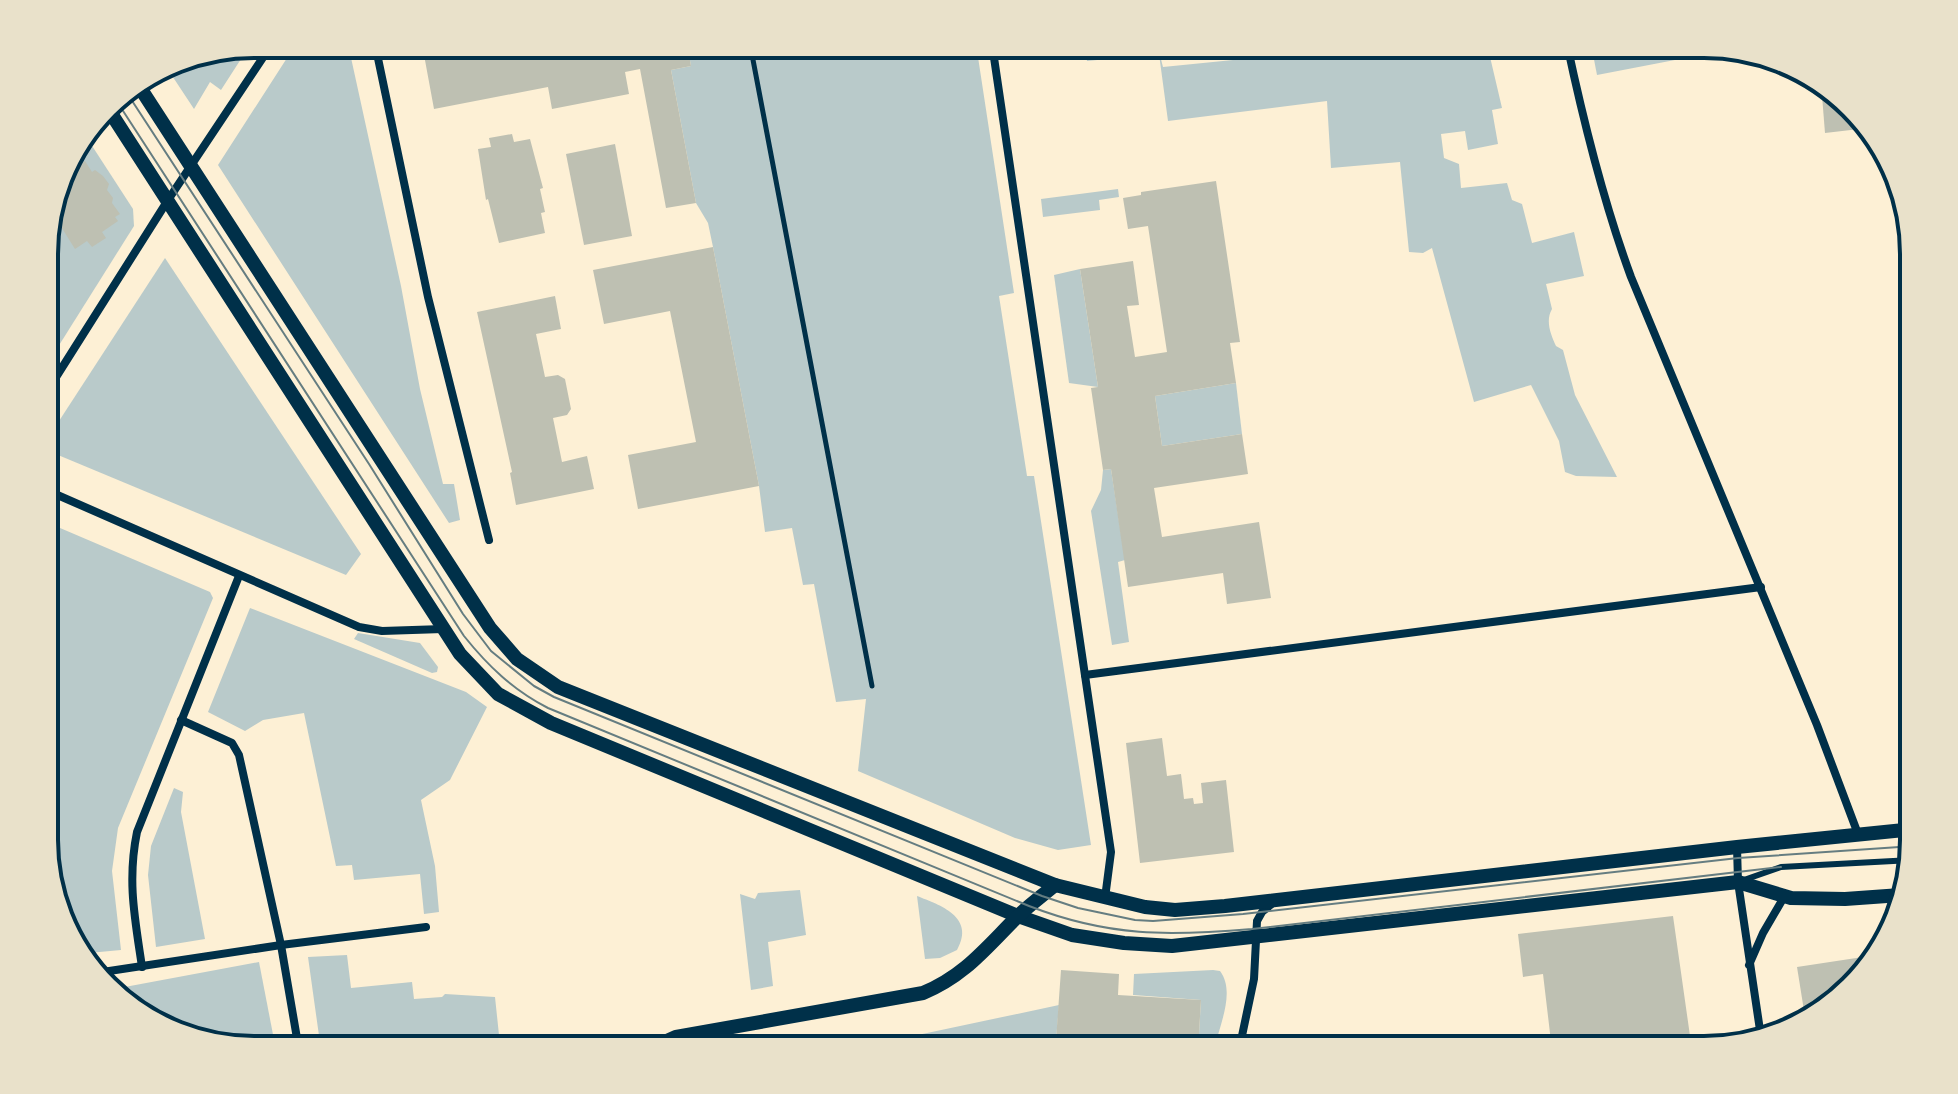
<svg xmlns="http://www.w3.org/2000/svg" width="1958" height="1094" font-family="'Libre Baskerville',serif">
  <rect width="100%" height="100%" fill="#fdf0d5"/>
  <g fill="#b9caca">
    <polygon points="296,44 348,44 401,286 420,389 443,484 454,484 460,520 449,523 218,165"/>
    <polygon points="687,44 976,44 1014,293 999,296 1027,476 1034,476 1091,845 1058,850 1015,838 858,771 866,699 836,702 814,584 803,585 792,528 765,532 759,486 713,247 708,223 696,203 671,70 691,66"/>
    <path d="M 1084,44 L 1157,44 L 1163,67 L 1243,59 L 1243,44 L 1487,44 L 1502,108 L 1492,110 L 1498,144 L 1468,150 L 1465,131 L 1441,134 L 1444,158 L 1459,164 L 1461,188 L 1507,183 L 1512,200 L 1522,204 L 1532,243 L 1574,232 L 1584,276 L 1546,284 L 1552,309 C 1545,321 1551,335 1556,346 L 1563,350 L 1575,395 L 1617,477 L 1576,476 L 1565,472 L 1559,441 L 1531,385 L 1474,402 L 1432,248 L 1423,253 L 1409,252 L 1400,162 L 1331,168 L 1327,101 L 1168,121 L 1159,54 L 1087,61 Z"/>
    <polygon points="1591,44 1704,44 1706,54 1597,75"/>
    <polygon points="250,45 221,90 210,82 194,109 165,65 174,60"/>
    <polygon points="85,135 133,209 134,226 46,366 46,227 66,160"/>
    <polygon points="1118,189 1119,197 1099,200 1100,210 1043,217 1041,199"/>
    <polygon points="165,258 361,554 346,575 46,450 46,441"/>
    <polygon points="1080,269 1098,387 1069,383 1054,275"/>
    <polygon points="1236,383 1242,434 1162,446 1155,396"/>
    <polygon points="1111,469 1125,560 1118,562 1129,642 1112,645 1091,511 1101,490 1103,470"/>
    <polygon points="46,522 210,592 213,598 118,828 112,871 121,950 78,954 46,867"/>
    <polygon points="250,608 466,692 487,707 450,780 421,800 435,866 439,912 424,914 420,874 354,880 352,865 336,866 304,713 263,720 245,731 208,712"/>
    <polygon points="358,633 420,643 438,667 437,672 432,673 354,639"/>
    <polygon points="174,788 183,792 181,812 205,939 156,947 148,875 151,846"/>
    <polygon points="800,890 806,935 768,942 773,986 751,990 740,894 755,899 758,893"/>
    <path d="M 917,896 C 940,905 976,917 957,950 L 940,958 L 925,959 Z"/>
    <polygon points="347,955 351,988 412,982 414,999 442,997 445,994 495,997 499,1035 527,1036 535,1050 321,1050 308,957"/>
    <polygon points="259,962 276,1050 253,1050 149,1022 114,989"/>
    <path d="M 1213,970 L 1220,971 C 1236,992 1219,1026 1214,1050 L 1198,1050 L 1201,1000 L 1133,995 L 1134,974 Z"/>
    <polygon points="1059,1005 1056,1040 1060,1040 1059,1049 1056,1050 847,1050"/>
  </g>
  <g fill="#bec0b2">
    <polygon points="422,44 453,44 455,52 499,44 687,44 691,66 671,70 696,203 666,208 640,69 625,72 629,94 552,109 548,87 434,109"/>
    <polygon points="1821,83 1868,128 1825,133"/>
    <polygon points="512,134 514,142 530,139 543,188 540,189 545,212 541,213 545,233 499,243 488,199 486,200 478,149 491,147 489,138"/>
    <polygon points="615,144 632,236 584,245 566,154"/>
    <polygon points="70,155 77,166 85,161 92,172 95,170 103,176 109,184 107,190 113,198 112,203 120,214 115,217 118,221 102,232 106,238 92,247 87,241 75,249 60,225 51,231 46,224 66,160"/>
    <polygon points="1216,181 1240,342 1230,343 1236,383 1155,396 1162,446 1242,434 1248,474 1154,488 1162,537 1259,522 1271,598 1227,604 1223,573 1128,587 1111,469 1103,470 1091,388 1098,387 1080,269 1133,261 1139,305 1127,306 1135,357 1167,352 1148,226 1128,229 1123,198 1141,195 1141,192"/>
    <polygon points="713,247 759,486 638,509 628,455 696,442 670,311 604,324 593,270"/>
    <polygon points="555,296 561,329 536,334 545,377 558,375 565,379 571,409 567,415 553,418 562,462 587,456 594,489 516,505 510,473 512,472 477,312"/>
    <polygon points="1162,738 1167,776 1181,774 1184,799 1193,798 1194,804 1203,803 1201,783 1226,780 1234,852 1140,863 1126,743"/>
    <polygon points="1673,916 1692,1050 1552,1050 1543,974 1523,977 1518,934"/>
    <polygon points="1876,955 1810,1022 1806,1023 1797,967"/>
    <polygon points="1061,970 1119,974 1118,995 1201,1000 1198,1050 1059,1050 1060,1040 1056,1040"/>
  </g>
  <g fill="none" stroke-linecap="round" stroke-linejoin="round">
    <polyline stroke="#003049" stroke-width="5" points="750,44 872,686"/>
    <polyline stroke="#003049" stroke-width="6" points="1741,881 1781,867 1912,860"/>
    <g stroke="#003049" stroke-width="8">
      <polyline points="375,44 428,297 489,540"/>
      <polyline points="992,44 1111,852 1105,898"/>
      <path d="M 1567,44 C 1584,124 1603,201 1631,277 L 1817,725 L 1858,834"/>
      <polyline points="46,393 168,200 272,44"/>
      <polyline points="46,490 359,627 382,631 443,629"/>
      <polyline points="1085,675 1761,587"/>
      <polyline points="181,720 232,743 239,755 281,945 299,1050"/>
      <polyline points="1737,847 1738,882 1761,1037"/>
      <polyline points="1749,965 1763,933 1784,897"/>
      <path d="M 142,967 C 135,919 127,881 137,832 L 239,576"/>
      <polyline points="96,973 281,945 426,927"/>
      <polyline points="1239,1050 1254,979 1257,921 1262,912 1273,903"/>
    </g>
    <g stroke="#003049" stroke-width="14">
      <polyline points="137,83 490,628 517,659 558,687 1055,885 1145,907 1175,910 1225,906 1737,847 1914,829"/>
      <polyline points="107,107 460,654 498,694 551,723 1018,916 1072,935 1124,943 1172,946 1738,882 1791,898 1845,899 1901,895"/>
      <path d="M 647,1050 L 676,1037 L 923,993 C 964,976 985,949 1016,918 C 1028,906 1042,896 1055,885"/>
    </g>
    <g stroke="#657d81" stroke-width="2">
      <polyline points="125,90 369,464 463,614 491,651 534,686 554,697 1042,896 1078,908 1135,920 1153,921 1243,914 1738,858 1914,846"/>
      <path d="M 114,97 L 464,636 C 488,666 513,690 548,708 L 1029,906 C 1109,937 1168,936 1252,929 L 1781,867"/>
    </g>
  </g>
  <path d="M0 0H1958V1094H0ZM254 58H1704A196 196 0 0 1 1900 254V840A196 196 0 0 1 1704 1036H254A196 196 0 0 1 58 840V254A196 196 0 0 1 254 58Z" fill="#e9e1ca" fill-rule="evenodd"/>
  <path fill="none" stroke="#003049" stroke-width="4" d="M254 58H1704A196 196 0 0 1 1900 254V840A196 196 0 0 1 1704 1036H254A196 196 0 0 1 58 840V254A196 196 0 0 1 254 58Z"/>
</svg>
